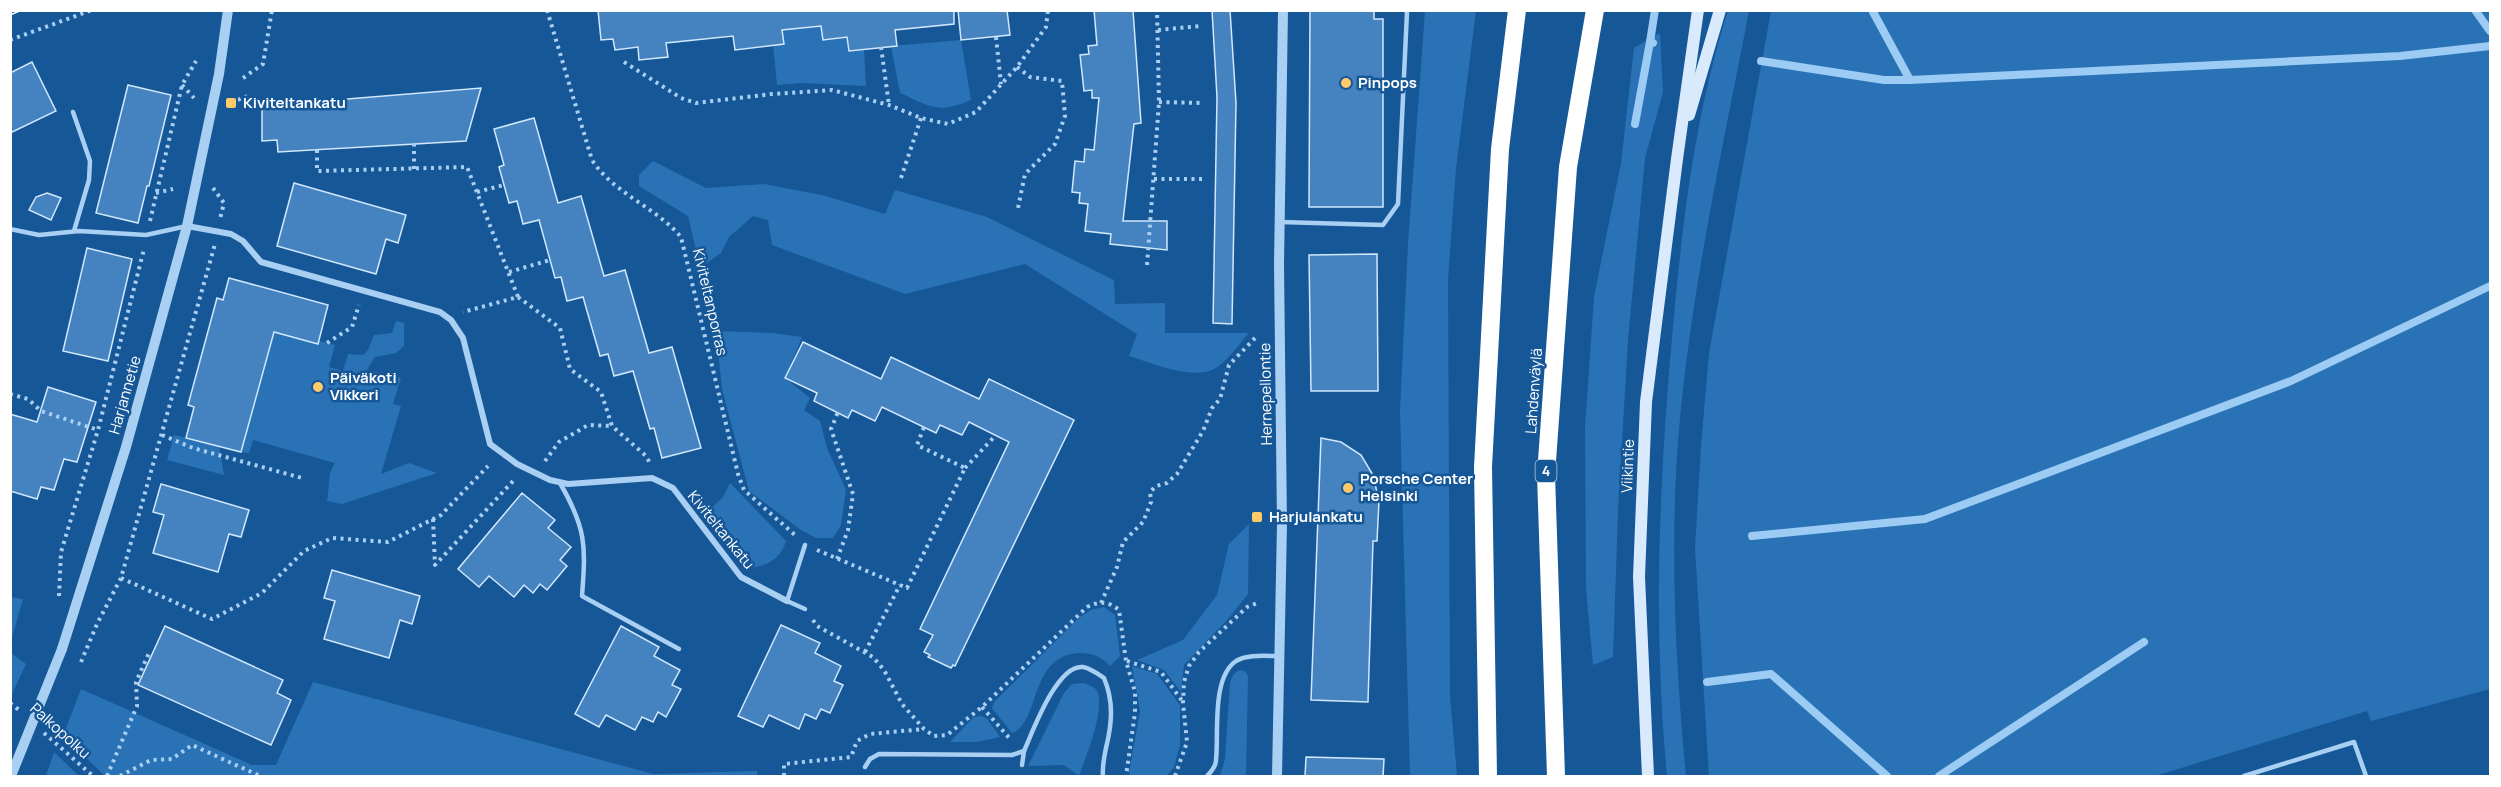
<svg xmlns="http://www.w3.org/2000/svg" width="2501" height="787" font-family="Manrope,sans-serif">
  <rect width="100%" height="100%" fill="#165798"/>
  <g fill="#2a72b6">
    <polygon points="1425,11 1476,11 1456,168 1448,280 1450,696 1457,776 1410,776 1400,411 1408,244"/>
    <path d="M 1728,11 L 1749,11 C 1723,146 1693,281 1680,418 C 1669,534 1675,661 1686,776 L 1667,776 C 1653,630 1659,483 1672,337 C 1682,226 1694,117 1728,11 Z"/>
    <polygon points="1771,11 2490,11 2490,689 2371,721 2367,711 2155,776 1709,776 1695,548 1701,446 1709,353"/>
    <polygon points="820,19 823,40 847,37 849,51 864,49 866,86 802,83 777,85 773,45 784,44 782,31 807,27"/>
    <polygon points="1660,33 1663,92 1645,158 1628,340 1618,511 1613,657 1593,665 1586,589 1585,426 1594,297 1621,163 1634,48"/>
    <path d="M 961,40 L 971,100 C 938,114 931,107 900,93 L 891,46 Z"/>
    <path d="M 653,161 L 706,188 L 764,184 L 826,196 L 885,214 L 895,190 L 987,217 L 1114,280 L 1115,304 L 1165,303 L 1165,333 L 1249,333 C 1239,344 1226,364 1212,370 C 1186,379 1153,363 1129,356 L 1137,334 L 1025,264 L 905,294 L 772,245 L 768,220 L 753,216 L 729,237 L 721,253 L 700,268 L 688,216 L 639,186 L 639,175 Z"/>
    <path d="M 396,321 L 404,323 L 404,346 L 396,353 L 375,357 L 367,370 L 401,378 L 393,404 L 401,406 L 381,474 L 409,463 L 437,473 L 342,504 L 327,501 C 330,487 327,473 335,463 L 253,440 L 249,453 L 241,452 L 274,332 L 318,344 L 319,341 L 335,345 L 329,367 L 343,371 L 348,354 L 363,355 L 368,350 L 374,335 L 392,333 Z"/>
    <polygon points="716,331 772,333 802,337 785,378 810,398 804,410 820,421 827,448 846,490 841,525 833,538 816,538 801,530 749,491 722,389"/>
    <polygon points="174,435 219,446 224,475 167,460"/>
    <path d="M 730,483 L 786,541 C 781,559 767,566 750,568 L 704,515 L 723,497 Z"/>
    <polygon points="1249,524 1248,594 1228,619 1184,665 1181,692 1164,670 1137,660 1183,640 1217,595 1229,544"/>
    <polygon points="10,597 23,599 11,641 11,653 26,664 12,694 10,692"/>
    <path d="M 1104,607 L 1115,615 L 1120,656 L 1110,666 C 1102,657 1092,653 1081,653 C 1028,654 1041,723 1012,733 L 992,708 L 994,702 L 1080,617 L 1091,610 Z"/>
    <polygon points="1132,666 1157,674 1180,705 1180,745 1174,767 1167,776 1131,776 1129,773 1140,711"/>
    <polygon points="1239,670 1245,671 1248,676 1246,776 1220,776 1225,759 1230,683 1233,675"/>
    <polygon points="313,682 653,774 757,771 757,776 105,776 63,736 81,689 252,765 276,765"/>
    <path d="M 1083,683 C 1089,685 1096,687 1098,693 C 1104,714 1086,756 1079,776 L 1064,765 L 1028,766 L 1064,693 L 1072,684 Z"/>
    <polygon points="982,716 988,720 1000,737 977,742 950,742 974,717"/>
    <polygon points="54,752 79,776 46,776"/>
  </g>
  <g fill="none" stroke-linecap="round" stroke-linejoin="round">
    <g stroke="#9ccbf4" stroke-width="8">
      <polyline points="1872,10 1910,80"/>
      <polyline points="2475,10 2490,31"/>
      <polyline points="1653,43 1650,42 1655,10"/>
      <polyline points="1761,61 1884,80 1910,80 2400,56 2490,46"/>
      <polyline points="1635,124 1650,42"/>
      <polyline points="1752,536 1925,519 2291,381 2490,286"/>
      <polyline points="1707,682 1771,674 1887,776"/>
      <polyline points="1939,776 2144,642"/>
    </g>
  </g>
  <g fill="#4483c0" stroke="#d1e7fc" stroke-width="1.5">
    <polygon points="598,10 954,10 954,24 895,30 897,46 849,51 847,37 823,40 821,26 782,30 784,44 735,50 733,36 666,43 668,57 639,60 638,47 615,50 613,39 601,40"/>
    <polygon points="958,10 1007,10 1010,35 961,40"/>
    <polygon points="1094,10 1133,10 1141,123 1134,124 1123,221 1167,221 1167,250 1110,244 1111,234 1085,231 1088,204 1079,203 1080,193 1072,192 1075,161 1084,162 1085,149 1094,150 1099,98 1092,98 1092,90 1084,91 1080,55 1089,54 1088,46 1097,45"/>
    <polygon points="1212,10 1230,10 1236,103 1232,324 1213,323 1217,97"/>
    <polygon points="1310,10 1374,10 1374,19 1383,19 1383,207 1309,207"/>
    <polygon points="32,62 56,111 10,133 10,73"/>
    <polygon points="128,85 171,95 149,186 147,186 138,223 96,213"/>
    <polygon points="481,88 466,141 278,152 277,140 262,141 262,106"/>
    <polygon points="534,118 558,203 581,196 604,276 625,270 649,353 672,347 701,448 662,458 654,428 650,429 633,371 614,376 608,354 600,356 583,297 567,301 561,277 555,278 539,220 523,224 517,201 509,203 499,167 504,165 494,129"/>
    <polygon points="294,183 406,215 398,243 386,239 376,274 277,246"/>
    <polygon points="47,193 61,198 51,220 29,210 36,197"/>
    <polygon points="87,248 132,259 108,361 63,351"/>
    <polygon points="1377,254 1378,391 1311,391 1309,255"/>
    <polygon points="229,278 328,305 318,344 274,332 241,452 186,438 194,407 188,405 217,298 223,300"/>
    <polygon points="803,342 881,379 891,357 979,399 989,379 1074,420 955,666 953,665 951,668 928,657 930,655 924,652 933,635 920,629 1009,442 969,422 962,435 940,425 936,433 882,407 875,421 852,410 848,418 814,401 817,393 785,378"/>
    <polygon points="48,387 96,402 77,462 64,459 54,490 41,487 37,499 10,491 10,414 37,422"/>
    <polygon points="1321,438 1341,442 1361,455 1373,475 1379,501 1377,541 1373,541 1368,702 1311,700"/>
    <polygon points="161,484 249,510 241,537 229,534 218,572 153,553 164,515 153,512"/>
    <polygon points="522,493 555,520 548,528 571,547 560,560 567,566 547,590 540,584 533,593 524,585 514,597 489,576 479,587 458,569"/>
    <polygon points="332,570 420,596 412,624 400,620 389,658 324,639 335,601 324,598"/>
    <polygon points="781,625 820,643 815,653 841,666 834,681 843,685 830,713 821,709 816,719 805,714 799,729 769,715 763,727 738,716"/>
    <polygon points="165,626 283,680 277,693 291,700 271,745 138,685"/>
    <polygon points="621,626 659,647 654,656 680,670 672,685 681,689 666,717 658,712 653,722 642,717 635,730 606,715 599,727 575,714"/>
    <polygon points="1306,757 1384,759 1383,777 1305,777"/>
  </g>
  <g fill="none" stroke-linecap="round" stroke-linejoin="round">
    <g stroke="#a9cff2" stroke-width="4" stroke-dasharray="3 4.5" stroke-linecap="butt">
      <path d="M 547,10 L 592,160 C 614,194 656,207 681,237 L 738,474 L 744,490 L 796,536"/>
      <polyline points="1158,30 1200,26"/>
      <polyline points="996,37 1001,84"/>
      <polyline points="10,40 92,10"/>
      <polyline points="881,47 889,105"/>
      <polyline points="624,62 681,98 696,103 772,94 832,90 889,105 921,118 948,124 976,112 1017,67 1046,27 1048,10"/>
      <polyline points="1017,67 1030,77 1062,81 1065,116 1055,144 1025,174 1018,208"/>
      <polyline points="243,78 263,64 272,10"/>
      <polyline points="182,85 194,98"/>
      <polyline points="1159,102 1204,103"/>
      <polyline points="231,103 247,96"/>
      <polyline points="317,150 317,171 467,167 518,297 463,312"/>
      <polyline points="414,169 414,144"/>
      <polyline points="901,178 921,118"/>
      <polyline points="1154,179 1202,179"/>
      <polyline points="213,188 224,203 220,219"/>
      <polyline points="477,192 504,185"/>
      <polyline points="156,193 173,189"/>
      <polyline points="150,221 182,85 196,61"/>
      <polyline points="1147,265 1159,102 1157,10"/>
      <polyline points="509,272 550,260"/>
      <polyline points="518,297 560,328 570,369 601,392 612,426 646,456 651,465"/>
      <polyline points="327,343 352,327 359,305"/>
      <polyline points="10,394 28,399 41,411 98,430"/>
      <polyline points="162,435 193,448 302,478"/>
      <polyline points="545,461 559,442 588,425 612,426"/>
      <polyline points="965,468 996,435"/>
      <polyline points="433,519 435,565 514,480"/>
      <polyline points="817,550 907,588 965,468 917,445 924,427"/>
      <polyline points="837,559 848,530 853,494 831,429 838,412"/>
      <polyline points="121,578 212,619 262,593 304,551 332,538 388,542 441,515 488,466"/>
      <polyline points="59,596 61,552 98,430 144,249"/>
      <polyline points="1101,603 1117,567 1123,542 1143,522 1151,502 1150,492 1156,486 1167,483 1177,474 1203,431 1212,408 1220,399 1229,365 1256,337"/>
      <path d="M 813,620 L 817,626 L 873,657 L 884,670 L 902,704 L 924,729 L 934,736 L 947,735 L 982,707 L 1087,607 C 1100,601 1108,601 1119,610 L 1126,661 L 1135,692 L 1135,713 L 1126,776"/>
      <polyline points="865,652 900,585"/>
      <polyline points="1127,661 1161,672 1183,702"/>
      <polyline points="81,662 97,624 121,578 215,244"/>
      <polyline points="10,703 19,710"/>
      <polyline points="982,707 1011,740"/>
      <polyline points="44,733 93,776"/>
      <polyline points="107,776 137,706 136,682 149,653"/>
      <polyline points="120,776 151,760 172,759 192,745 260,776"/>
      <polyline points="784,776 784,764 851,757 857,741 870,734 924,729"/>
      <polyline points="1175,776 1187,742 1183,703 1184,682 1189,666 1199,652 1247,607 1260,602"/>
    </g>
    <g stroke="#a9cff2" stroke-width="4.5">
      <polyline points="73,112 90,161 89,180 74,231"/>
      <polyline points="1280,222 1383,225 1398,204 1407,12 1405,10"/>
      <polyline points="10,229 39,235 79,231 146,235 187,226"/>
      <path d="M 560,483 C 586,528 586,545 582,596 L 679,649"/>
      <polyline points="805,609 787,601 805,545"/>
      <polyline points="1022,765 1024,751"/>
      <path d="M 865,767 L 870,759 L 879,754 L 1012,755 L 1024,751 C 1033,731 1057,664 1083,667 C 1090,668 1098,674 1104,678 C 1114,702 1112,723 1106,748 C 1104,758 1102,767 1103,776"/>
      <path d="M 1207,776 C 1211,772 1216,766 1216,760 C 1219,735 1211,678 1236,661 C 1247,654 1266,656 1278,656"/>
      <polyline points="2244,776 2354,742 2366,776"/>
    </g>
    <polyline stroke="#a9cff2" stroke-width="6" points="187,226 231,234 243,241 261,262 440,312 451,320 463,338 490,444 517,464 550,480 568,484 652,478 673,488 741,577 787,601"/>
    <g stroke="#a9cff2" stroke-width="10">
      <polyline points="62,649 126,447 187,226 219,74 228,10"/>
      <polyline points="1277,776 1282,524 1279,264 1283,10"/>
    </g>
    <g stroke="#d8eafc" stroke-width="12">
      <polyline points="1689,115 1720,10"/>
      <polyline points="1648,776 1639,577 1646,402 1677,159 1698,10"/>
    </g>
    <g stroke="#fff" stroke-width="18">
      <polyline points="1488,776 1483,467 1500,149 1517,10"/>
      <polyline points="1556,776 1546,475 1568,167 1595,10"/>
    </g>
    <polyline stroke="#fff" stroke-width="1.5" points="10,15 22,10"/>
    <polyline stroke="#a9cff2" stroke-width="10" points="11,776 62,649"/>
  </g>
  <g fill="#ffca6a" stroke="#165798" stroke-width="2">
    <circle cx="1346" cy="83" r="6"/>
    <rect x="225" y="97" width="12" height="12" rx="3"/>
    <circle cx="318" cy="387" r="6"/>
    <circle cx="1348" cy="488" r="6"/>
    <rect x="1251" y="511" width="12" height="12" rx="3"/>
  </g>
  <g text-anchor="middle" stroke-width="5" stroke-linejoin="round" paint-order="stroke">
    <rect fill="#165798" stroke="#b9cde0" stroke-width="1.5" x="1535.5" y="460" width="21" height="22" rx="4.5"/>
    <g font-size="14" font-weight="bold" fill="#fff">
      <text x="1546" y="476">4</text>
    </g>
    <g font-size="15" font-weight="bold" fill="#fff" stroke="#165798" text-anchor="start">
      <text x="1358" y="88">Pinpops</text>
      <text x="243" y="108">Kiviteltankatu</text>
      <text x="330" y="383">Päiväkoti<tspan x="330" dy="17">Vikkeri</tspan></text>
      <text x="1360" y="484">Porsche Center<tspan x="1360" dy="17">Helsinki</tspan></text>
      <text x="1269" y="522">Harjulankatu</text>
    </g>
    <g font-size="15" fill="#fff" stroke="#165798">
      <text transform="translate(710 302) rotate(77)" y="5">Kiviteltanporras</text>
      <text transform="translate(1534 391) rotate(-86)" y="5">Lahdenväylä</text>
      <text transform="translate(1266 394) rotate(-91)" y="5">Hernepellontie</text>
      <text transform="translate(125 395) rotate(-74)" y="5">Harjannetie</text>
      <text transform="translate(1628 466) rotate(-88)" y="5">Viikintie</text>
      <text transform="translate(721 530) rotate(51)" y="5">Kiviteltankatu</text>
      <text transform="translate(60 731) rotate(42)" y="5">Palkopolku</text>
    </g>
  </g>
  <rect width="2501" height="787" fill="none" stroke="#ffffff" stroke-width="24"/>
</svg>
